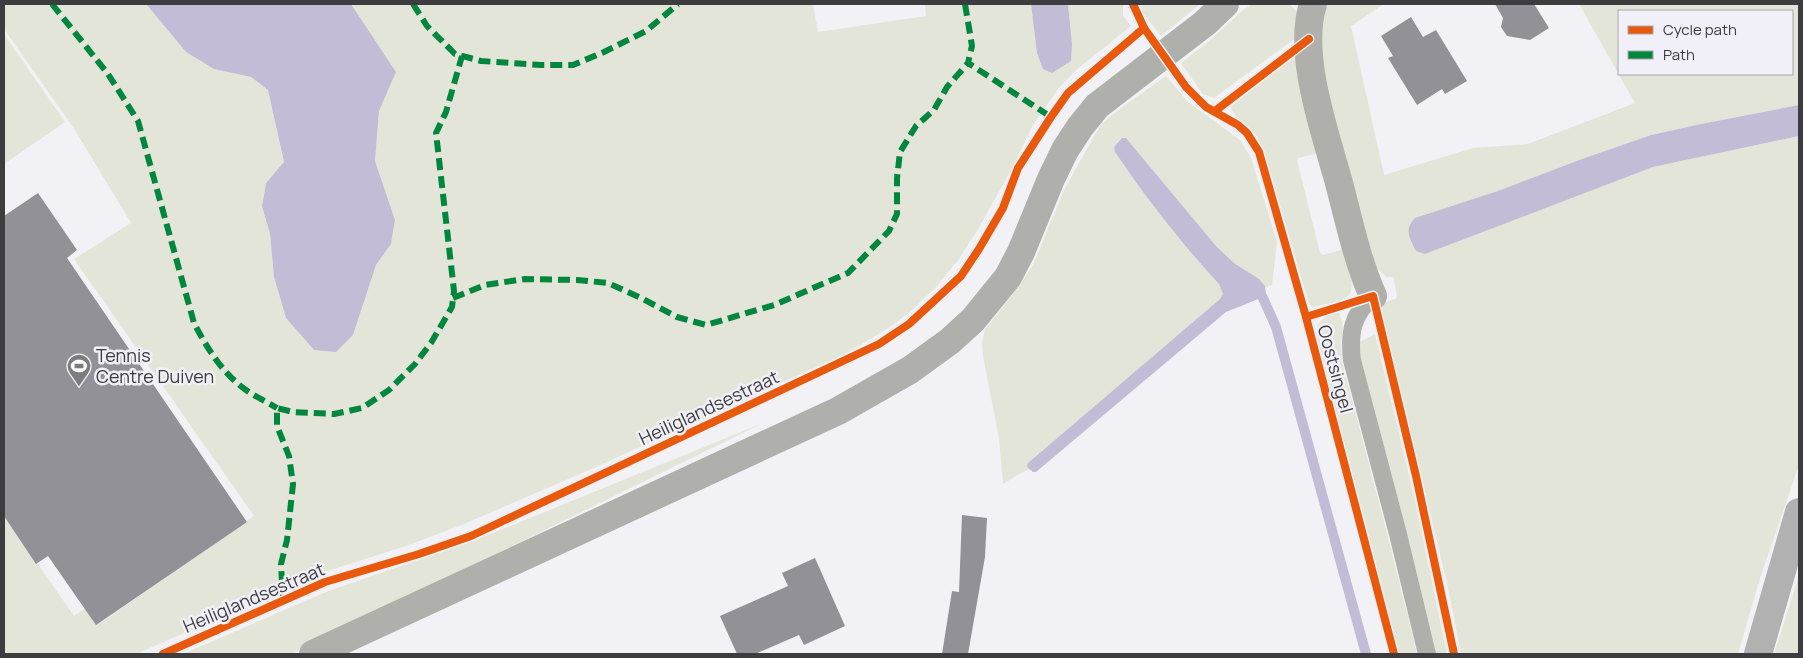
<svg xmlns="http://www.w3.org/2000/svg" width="1803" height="658" font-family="Manrope,sans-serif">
  <rect width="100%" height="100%" fill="#f2f1f5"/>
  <g fill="#e3e5d8" fill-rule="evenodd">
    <polygon points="4,4 146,4 186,52 214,69 251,77 268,90 284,163 266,183 262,206 270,234 274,277 286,318 314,350 353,335 376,265 391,244 395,220 375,161 379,111 396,72 351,4 813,4 818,32 926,16 925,4 1031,4 1037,53 1072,44 1068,4 1123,4 1123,16 1131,26 1076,70 1058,89 1033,125 1011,170 977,231 959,259 935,288 911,311 890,327 847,353 589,470 464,524 406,546 324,572 136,654 4,654 4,515 74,616 87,607 102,622 254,516 74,259 131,223 73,127 4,29"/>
    <polygon points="1140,4 1200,4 1161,36 1143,13"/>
    <polygon points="1252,4 1289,4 1297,12 1297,37 1214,98 1203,94 1181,63 1208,42 1242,11"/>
    <path d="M 1323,4 L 1384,4 L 1351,26 L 1384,175 L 1473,148 L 1528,144 L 1635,103 L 1579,4 L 1799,4 L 1799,105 L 1701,124 L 1651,135 L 1582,159 L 1495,192 L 1411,242 L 1416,251 L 1425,253 L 1653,167 L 1799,136 L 1799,465 L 1760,578 L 1738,654 L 1461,654 L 1447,583 L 1380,304 L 1395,299 L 1397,297 L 1394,280 L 1393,277 L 1386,277 L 1375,266 L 1331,109 L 1319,45 ZM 1619,11 L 1792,11 L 1792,74 L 1619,74 Z"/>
    <polygon points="4,34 65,122 4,164"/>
    <path d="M 1292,59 L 1297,60 L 1319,153 L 1298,158 L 1297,160 L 1320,253 L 1323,255 L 1345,249 C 1347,260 1357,289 1348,296 C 1340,303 1323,304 1313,307 L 1309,304 L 1265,154 L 1257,136 L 1237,118 L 1231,108 L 1233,105 Z"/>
    <path d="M 1166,76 L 1188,102 L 1240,140 L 1251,158 L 1277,242 L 1272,285 L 1265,287 L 1259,279 L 1234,263 L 1216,246 L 1126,138 L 1122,138 L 1114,147 L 1115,152 C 1146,198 1181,243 1219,284 L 1223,294 L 1220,299 L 1028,463 L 1029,469 L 1021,473 L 1003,484 L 999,438 L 983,356 L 982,343 L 985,330 L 1017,289 L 1033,265 L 1065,188 L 1101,124 L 1125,105 Z"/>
    <path d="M 1339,312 L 1343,326 L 1341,341 L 1342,362 L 1388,537 L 1417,654 L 1399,654 L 1316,333 C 1317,321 1327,314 1339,312 Z"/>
    <polygon points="1375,334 1414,496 1447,654 1436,654 1407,532 1361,359 1360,342"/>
    <polygon points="763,423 292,654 183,654 331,590 471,542"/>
    <polygon points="1799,576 1799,654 1774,654"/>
  </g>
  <g fill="#c3bcd6">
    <polygon points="146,4 351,4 396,72 379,111 375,161 395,220 391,244 376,265 353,335 336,352 314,350 286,318 274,277 270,234 262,206 266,183 284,162 268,90 251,77 214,69 186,52"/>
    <polygon points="1031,4 1068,4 1072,44 1071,61 1052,73 1043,69 1037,53"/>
    <path d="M 1799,105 L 1799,136 L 1653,167 L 1425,254 L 1416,251 C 1409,238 1404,229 1415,218 L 1495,192 L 1582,159 L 1651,135 L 1701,124 Z"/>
    <path d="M 1122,138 L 1126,138 L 1216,246 L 1234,263 L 1259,279 L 1265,286 L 1266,294 L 1256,300 L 1226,312 L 1036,472 L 1033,472 L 1027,467 L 1028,463 L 1220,299 L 1223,294 L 1219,284 C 1181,243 1146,198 1115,152 L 1114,147 Z"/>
  </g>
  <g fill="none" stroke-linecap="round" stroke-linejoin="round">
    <polyline stroke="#c3bcd6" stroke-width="10" points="1262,296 1276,327 1366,654"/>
  </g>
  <g fill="#939198">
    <polygon points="1495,4 1534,4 1549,28 1530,40 1507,36 1501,27 1503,18"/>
    <polygon points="1411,17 1423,37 1436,30 1467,81 1445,94 1442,89 1417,105 1388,58 1393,56 1381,36"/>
    <polygon points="38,193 77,250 67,258 247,522 96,625 48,556 36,564 4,516 4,216"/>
    <polygon points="962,515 987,518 985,557 968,654 942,654 952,591 959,592"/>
    <polygon points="815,558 845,626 804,645 799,635 755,654 737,654 720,616 788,586 782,573"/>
  </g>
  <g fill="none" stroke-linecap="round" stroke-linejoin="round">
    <path stroke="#afb0ac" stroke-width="18" d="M 1373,296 C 1352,315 1349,333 1352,360 L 1398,534 L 1427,654"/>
    <path stroke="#afb0ac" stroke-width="28" d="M 1313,4 C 1297,55 1325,132 1339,183 C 1349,221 1357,260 1373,296"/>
    <polyline stroke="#afb0ac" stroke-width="28" points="313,654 838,411 910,370 950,341 973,320 1008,277 1021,252 1051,179 1065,150 1080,127 1097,106 1205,23 1225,4"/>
    <polyline stroke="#b1b1b1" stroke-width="28" points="1758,654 1799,512"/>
    <g stroke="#00873e" stroke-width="6" stroke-dasharray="12 6" stroke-linecap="butt">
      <path d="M 52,4 L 108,74 L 138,121 L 194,323 C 207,348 223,374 246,390 C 256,397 267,402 277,408"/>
      <polyline points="413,4 427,26 455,54 481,61 541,65 573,65 604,52 646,31 678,4"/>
      <polyline points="965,4 972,46 968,63 1051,117"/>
      <polyline points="453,298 485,285 525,279 577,280 608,283 643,299 677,317 706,325 774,305 848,273 889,231 897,214 897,178 900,152 916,126 934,110 947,87 968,63"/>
      <polyline points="283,601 281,564 287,540 293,484 289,456 277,426 277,408 293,412 334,414 362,408 389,390 415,364 431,343 452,307 454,291 436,133 446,112 462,56"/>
    </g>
    <defs>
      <g id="cycleway">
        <polyline points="1133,4 1144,28 1186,87 1206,107 1238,125 1247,133 1259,152 1306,317 1394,654"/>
        <polyline points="1215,111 1309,39"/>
        <polyline points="1306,317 1373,296 1416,476 1454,654"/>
        <polyline points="163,654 325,582 419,554 471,536 879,344 909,324 961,276 979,249 1003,208 1018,168 1051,117 1068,93 1144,28"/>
      </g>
    </defs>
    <use href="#cycleway" stroke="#f1eff7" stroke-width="11"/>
    <use href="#cycleway" stroke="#e8590c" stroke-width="8"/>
  </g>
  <defs>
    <symbol id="stadium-pin" viewBox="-11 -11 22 30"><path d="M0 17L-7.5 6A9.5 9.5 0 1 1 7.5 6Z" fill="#7c7b7f" stroke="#f1eff7"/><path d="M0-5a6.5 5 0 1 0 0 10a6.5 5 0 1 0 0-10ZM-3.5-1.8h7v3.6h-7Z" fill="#fff"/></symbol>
  </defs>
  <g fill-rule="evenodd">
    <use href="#stadium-pin" x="65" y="352" width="28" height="38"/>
  </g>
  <g text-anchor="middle" stroke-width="5" stroke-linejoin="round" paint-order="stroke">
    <g font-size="18" fill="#3d3c3f" stroke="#f1eff7" text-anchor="start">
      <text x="96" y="362">Tennis<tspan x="96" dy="21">Centre Duiven</tspan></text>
    </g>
    <g font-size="18" fill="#3d3c3f" stroke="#f1eff7">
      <text transform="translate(1335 369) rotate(75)" y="6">Oostsingel</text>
      <text transform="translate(709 408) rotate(-25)" y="6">Heiliglandsestraat</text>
      <text transform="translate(254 598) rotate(-23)" y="6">Heiliglandsestraat</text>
    </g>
  </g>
  <rect width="1803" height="658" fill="none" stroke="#3d3c3f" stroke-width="10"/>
  <rect x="1618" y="10" width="175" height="65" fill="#f1eff7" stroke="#a9a7ad"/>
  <rect x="1628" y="26" width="25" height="8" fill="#e8590c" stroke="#a9a7ad"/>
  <text x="1663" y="35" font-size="15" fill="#3d3c3f">Cycle path</text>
  <rect x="1628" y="51" width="25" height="8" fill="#00873e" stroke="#a9a7ad"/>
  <text x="1663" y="60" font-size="15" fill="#3d3c3f">Path</text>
</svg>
